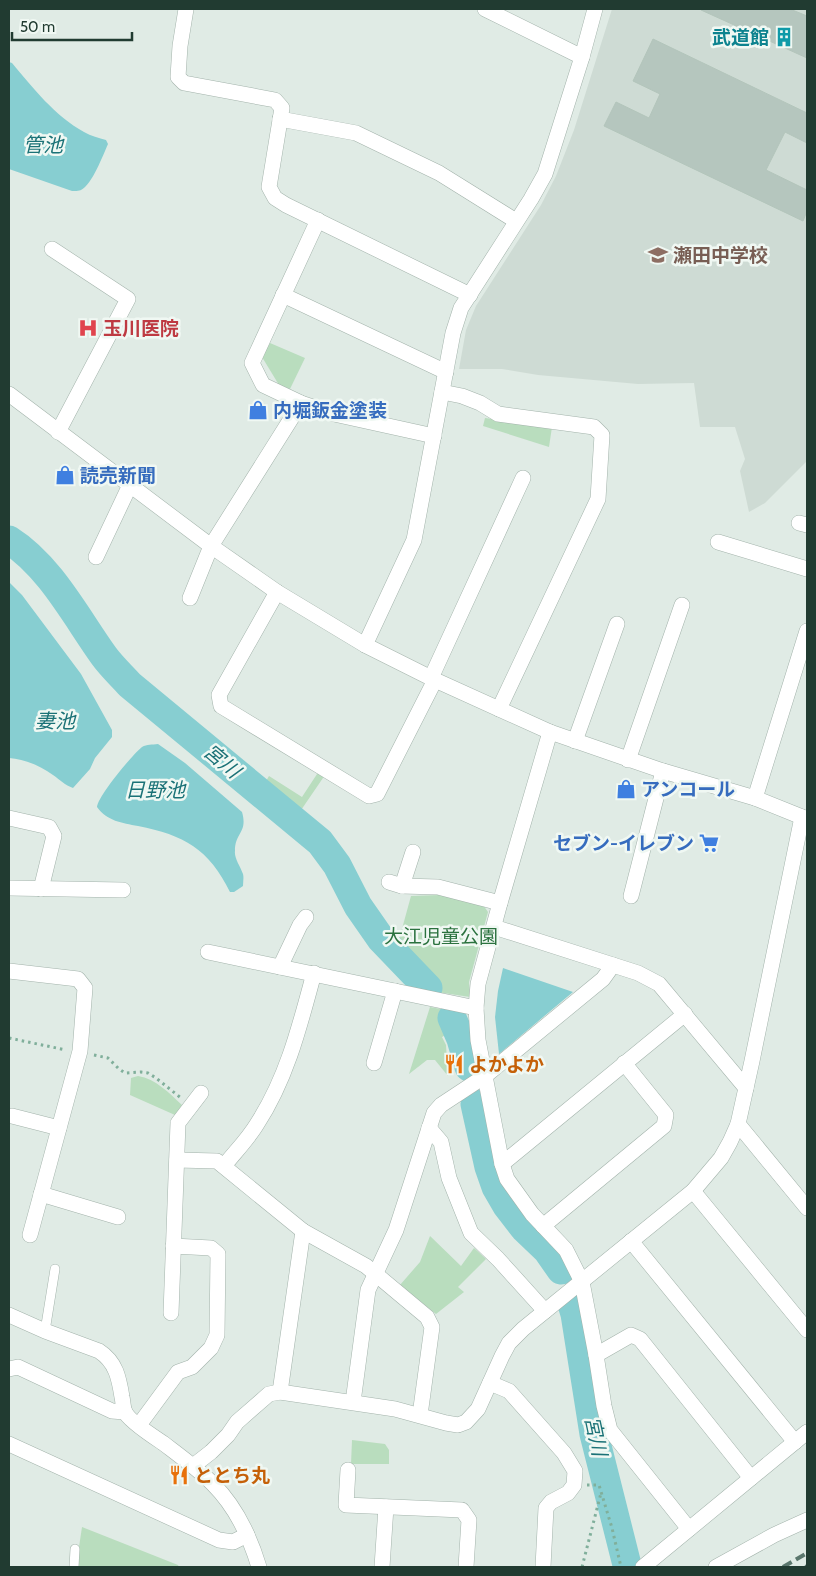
<svg xmlns="http://www.w3.org/2000/svg" width="816" height="1576" font-family="Cabin,'Noto Sans JP',sans-serif">
  <rect width="100%" height="100%" fill="#e0ebe5"/>
  <polygon fill="#cedbd4" points="612,9 807,9 807,461 765,503 749,512 740,471 745,459 735,427 700,427 694,383 638,384 538,375 502,369 459,369 466,330 476,306 541,205 556,176 574,130"/>
  <g fill="#b9ddbe">
    <polygon points="270,343 305,358 290,389 279,385 262,357"/>
    <polygon points="485,418 552,427 549,447 483,426"/>
    <polygon points="319,771 325,775 297,816 261,790 269,776 302,797"/>
    <polygon points="439,895 483,905 488,912 469,982 470,997 437,992 397,947 411,896"/>
    <polygon points="430,1007 441,1009 453,1031 442,1037 446,1045 448,1076 435,1060 427,1060 409,1074"/>
    <path d="M 138,1076 C 156,1079 169,1093 182,1105 L 175,1115 L 130,1095 L 131,1078 Z"/>
    <polygon points="430,1236 461,1266 474,1248 486,1259 458,1287 464,1292 436,1314 400,1285 420,1262"/>
    <polygon points="352,1440 385,1444 389,1450 389,1464 351,1464"/>
    <polygon points="82,1527 178,1565 179,1567 76,1567"/>
  </g>
  <g fill="#87ced1">
    <path d="M 9,62 L 12,63 C 33,88 55,116 84,132 C 91,136 99,138 106,140 L 108,144 C 103,155 92,185 81,190 C 80,191 73,191 72,191 L 9,169 Z"/>
    <path d="M 9,582 L 22,595 L 81,674 L 112,730 L 112,737 L 95,758 L 90,769 L 73,788 C 65,785 60,780 53,775 C 41,766 24,759 9,758 Z"/>
    <path d="M 158,744 L 185,763 L 242,812 C 248,833 235,832 235,851 C 234,858 240,866 243,874 C 244,878 243,882 243,886 L 234,892 L 230,892 C 209,849 184,835 138,826 C 122,823 107,821 97,807 C 98,796 132,755 142,747 C 147,744 152,745 158,744 Z"/>
    <polygon points="503,968 573,992 499,1054 495,1017 498,991"/>
  </g>
  <g fill="none" stroke-linecap="round" stroke-linejoin="round">
    <g stroke="#87ced1" stroke-width="29">
      <path d="M 9,540 C 50,566 76,617 104,656 C 112,667 122,676 130,685 L 320,842 L 337,865 L 358,906 L 381,939 L 428,988"/>
      <polyline points="452,1018 461,1039 469,1067"/>
      <polyline points="475,1104 489,1167 496,1187 507,1206 524,1228 547,1250 561,1270"/>
      <polyline points="572,1304 575,1314 594,1434 627,1565"/>
    </g>
  </g>
  <g fill="#b5c6be" stroke="#b3c5bb">
    <polygon points="702,9 790,9 807,16 807,58 701,10"/>
    <polygon points="653,39 807,113 807,143 785,132 766,170 807,190 807,211 803,221 604,126 616,102 649,118 660,94 633,81"/>
  </g>
  <g fill="none" stroke-linecap="round" stroke-linejoin="round">
    <defs>
      <g id="service">
        <polyline points="45,1331 55,1269"/>
        <polyline points="74,1567 75,1549"/>
      </g>
      <g id="minor">
        <polyline points="186,9 180,46 178,77 184,83 275,100 282,108 269,187 275,198 286,205 470,295"/>
        <polyline points="485,9 582,57"/>
        <polyline points="280,119 356,133 439,173 516,221"/>
        <polyline points="318,220 252,363 263,385 301,403 334,414 434,436"/>
        <polyline points="52,249 128,299 58,432"/>
        <polyline points="283,295 446,372"/>
        <polyline points="442,392 462,396 480,403 498,414 594,427 602,435 598,499 499,709"/>
        <polyline points="799,523 807,525"/>
        <polyline points="718,542 807,569"/>
        <polyline points="96,557 130,485"/>
        <polyline points="277,592 219,695 221,706 369,796 377,794 435,680"/>
        <polyline points="190,598 211,546 301,403"/>
        <polyline points="365,645 414,540 453,333 461,308 531,199 545,174 582,57 595,9"/>
        <polyline points="431,678 523,478"/>
        <polyline points="550,732 500,903 478,984 476,1008 478,1040 502,1164 507,1179 532,1214 566,1250 582,1282 596,1355 604,1406 610,1430 689,1529"/>
        <polyline points="575,741 617,624"/>
        <polyline points="628,760 682,605"/>
        <polyline points="755,798 807,631"/>
        <polyline points="9,818 49,827 54,836 41,889"/>
        <polyline points="389,882 402,886 438,887 500,903"/>
        <polyline points="402,886 413,852"/>
        <polyline points="9,888 123,890"/>
        <polyline points="631,896 663,771"/>
        <polyline points="494,927 638,973 659,984 746,1088"/>
        <polyline points="208,952 476,1008"/>
        <polyline points="280,967 300,925 306,917"/>
        <polyline points="9,971 78,979 85,988 80,1051 30,1235"/>
        <polyline points="374,1063 395,991"/>
        <polyline points="12,1116 59,1128"/>
        <polyline points="738,1124 807,1208"/>
        <polyline points="429,1128 441,1142 449,1178 471,1233 498,1259 545,1311"/>
        <polyline points="177,1160 217,1161 303,1231 366,1266 427,1317 432,1327 420,1415"/>
        <polyline points="502,1164 685,1014"/>
        <path d="M 224,1166 C 235,1152 248,1139 257,1124 C 287,1078 300,1025 314,973"/>
        <polyline points="693,1191 807,1330"/>
        <polyline points="41,1194 118,1217"/>
        <polyline points="543,1226 664,1126 666,1115 624,1063"/>
        <polyline points="631,1241 795,1442"/>
        <polyline points="171,1313 178,1123 201,1093"/>
        <path d="M 9,1315 L 45,1331 L 99,1351 C 116,1362 119,1378 122,1397 C 123,1401 123,1408 125,1412 C 129,1421 154,1437 163,1443 C 180,1456 198,1469 213,1484 C 236,1507 250,1537 259,1567"/>
        <polyline points="596,1355 631,1335 640,1339 751,1478"/>
        <polyline points="9,1369 18,1367 112,1411 125,1412"/>
        <polyline points="490,1383 509,1391 564,1453 575,1471 574,1485 568,1493 551,1502 546,1508 543,1567"/>
        <polyline points="280,1392 303,1231"/>
        <polyline points="353,1402 368,1290 396,1230 434,1113 441,1105 485,1076 603,979 613,965"/>
        <polyline points="139,1425 178,1372 192,1367 211,1348 217,1335 218,1254 211,1248 173,1246"/>
        <polyline points="9,1444 219,1540 233,1542 247,1535"/>
        <polyline points="193,1466 211,1452 228,1435 237,1422 269,1394 280,1392 395,1409 446,1423 458,1425 466,1422 478,1409 502,1356 509,1343 523,1329 693,1191 721,1158 730,1142 738,1124 752,1061 802,817"/>
        <polyline points="348,1470 346,1505 462,1510 469,1520 466,1567"/>
        <polyline points="382,1567 386,1507"/>
        <polyline points="643,1567 807,1432"/>
        <polyline points="716,1567 774,1535 807,1520"/>
      </g>
      <polyline id="tertiary" points="9,394 211,546 277,592 365,645 435,680 550,732 663,771 755,798 807,819"/>
    </defs>
    <use href="#service" stroke="#a3b3ab" stroke-width="10"/>
    <use href="#minor" stroke="#a3b3ab" stroke-width="16"/>
    <use href="#tertiary" stroke="#a3b3ab" stroke-width="16"/>
    <g stroke="#80af9b" stroke-width="3" stroke-dasharray="2.5 4" stroke-linecap="butt">
      <polyline points="9,1038 66,1050"/>
      <polyline points="94,1055 108,1058 119,1069 125,1073 141,1072 148,1073 156,1078 181,1098"/>
      <polyline points="587,1485 599,1485 612,1528 621,1567"/>
      <polyline points="582,1567 601,1493"/>
    </g>
    <use href="#service" stroke="#fff" stroke-width="9"/>
    <use href="#minor" stroke="#fff" stroke-width="15"/>
    <use href="#tertiary" stroke="#fff" stroke-width="15"/>
    <g stroke="#5b776d" stroke-width="4" stroke-dasharray="10 5" stroke-linecap="butt">
      <polyline points="783,1567 807,1553"/>
      <polyline points="806,1567 807,1566"/>
    </g>
  </g>
  <defs>
    <symbol id="building-bare" viewBox="-9 -9 18 18"><path d="M-4-6H4V6H1V3H-1V6H-4ZM-2.5-4.3h1.7v1.8h-1.7ZM.8-4.3h1.7v1.8H.8ZM-2.5-1h1.7V.8h-1.7ZM.8-1h1.7V.8H.8Z" fill="#0f9aa8" stroke="#f0f8f3" stroke-width="2.5" paint-order="stroke"/></symbol>
    <symbol id="school-bare" viewBox="-9 -9 18 18"><path d="M0-5L7-2L0 1L-7-2ZM-4 1L0 2.5L4 1V4Q0 6-4 4Z" fill="#8d6e63" stroke="#f0f8f3" stroke-width="2.5" paint-order="stroke"/></symbol>
    <symbol id="hospital-bare" viewBox="-9 -9 18 18"><path d="M-5-5h3v3.5h4V-5h3V5h-3V1.5h-4V5h-3Z" fill="#e0444e" stroke="#f0f8f3" stroke-width="2.5" paint-order="stroke"/></symbol>
    <symbol id="shop-bare" viewBox="-9 -9 18 18"><path d="M-5-2.5h2.3a2.7 3.5 0 0 1 5.4 0H5L5.5 6h-11ZM-1.5-2.5h3a1.5 2.3 0 0 0-3 0Z" fill="#3f7fe0" stroke="#f0f8f3" stroke-width="2.5" paint-order="stroke"/></symbol>
    <symbol id="supermarket-bare" viewBox="-9 -9 18 18"><path d="M-6-5.5h2.5l.6 2H6L4.5 2H-2.5L-4.4-4H-6ZM-1.5 3.2a1.3 1.3 0 1 0 .1 0ZM3 3.2a1.3 1.3 0 1 0 .1 0Z" fill="#3f7fe0" stroke="#f0f8f3" stroke-width="2.5" paint-order="stroke"/></symbol>
    <symbol id="restaurant-bare" viewBox="-9 -9 18 18"><path d="M-5-6h1v4h1v-4h1v4h1v-4h1v5L-1.5 .5V6h-2V.5L-5-1ZM5-6V6H3V1.5H1.5Q1.5-4 5-6Z" fill="#e8710a" stroke="#f0f8f3" stroke-width="2.5" paint-order="stroke"/></symbol>
  </defs>
  <g fill-rule="evenodd">
    <use href="#building-bare" x="770" y="23" width="28" height="28"/>
    <use href="#school-bare" x="644" y="241" width="28" height="28"/>
    <use href="#hospital-bare" x="74" y="314" width="28" height="28"/>
    <use href="#shop-bare" x="244" y="396" width="28" height="28"/>
    <use href="#shop-bare" x="51" y="461" width="28" height="28"/>
    <use href="#shop-bare" x="612" y="775" width="28" height="28"/>
    <use href="#supermarket-bare" x="695" y="829" width="28" height="28"/>
    <use href="#restaurant-bare" x="440" y="1050" width="28" height="28"/>
    <use href="#restaurant-bare" x="165" y="1461" width="28" height="28"/>
  </g>
  <g text-anchor="middle" stroke-width="5" stroke-linejoin="round" paint-order="stroke">
    <g font-size="19" font-weight="bold" fill="#0d838f" stroke="#f0f8f3" text-anchor="end">
      <text x="769" y="44">武道館</text>
    </g>
    <g font-size="19" font-weight="bold" fill="#785e54" stroke="#f0f8f3" text-anchor="start">
      <text x="673" y="262">瀬田中学校</text>
    </g>
    <g font-size="19" font-weight="bold" fill="#be3a42" stroke="#f0f8f3" text-anchor="start">
      <text x="103" y="335">玉川医院</text>
    </g>
    <g font-size="19" font-weight="bold" fill="#366cbe" stroke="#f0f8f3" text-anchor="start">
      <text x="273" y="417">内堀鈑金塗装</text>
      <text x="80" y="482">読売新聞</text>
      <text x="641" y="796">アンコール</text>
      <text x="694" y="850" text-anchor="end">セブン-イレブン</text>
    </g>
    <g font-size="19" fill="#2b723f" stroke="#f0f8f3">
      <text x="441" y="943">大江児童公園</text>
    </g>
    <g font-size="19" font-weight="bold" fill="#c56008" stroke="#f0f8f3" text-anchor="start">
      <text x="469" y="1071">よかよか</text>
      <text x="194" y="1482">ととち丸</text>
    </g>
    <g font-size="20" font-style="italic" fill="#1b7277" stroke="#f0f8f3">
      <text x="43" y="152">管池</text>
      <text x="55" y="728">妻池</text>
      <text transform="translate(222 761) rotate(40)" y="7">宮川</text>
      <text x="155" y="797">日野池</text>
      <text transform="translate(596 1436) rotate(78)" y="7">宮川</text>
    </g>
  </g>
  <rect width="816" height="1576" fill="none" stroke="#213b31" stroke-width="20"/>
  <path d="M12 32v8h120v-8" fill="none" stroke="#213b31" stroke-width="2.5"/>
  <text x="20" y="32" font-size="15" fill="#213b31" stroke="#f0f8f3" stroke-width="4" paint-order="stroke">50 m</text>
</svg>
